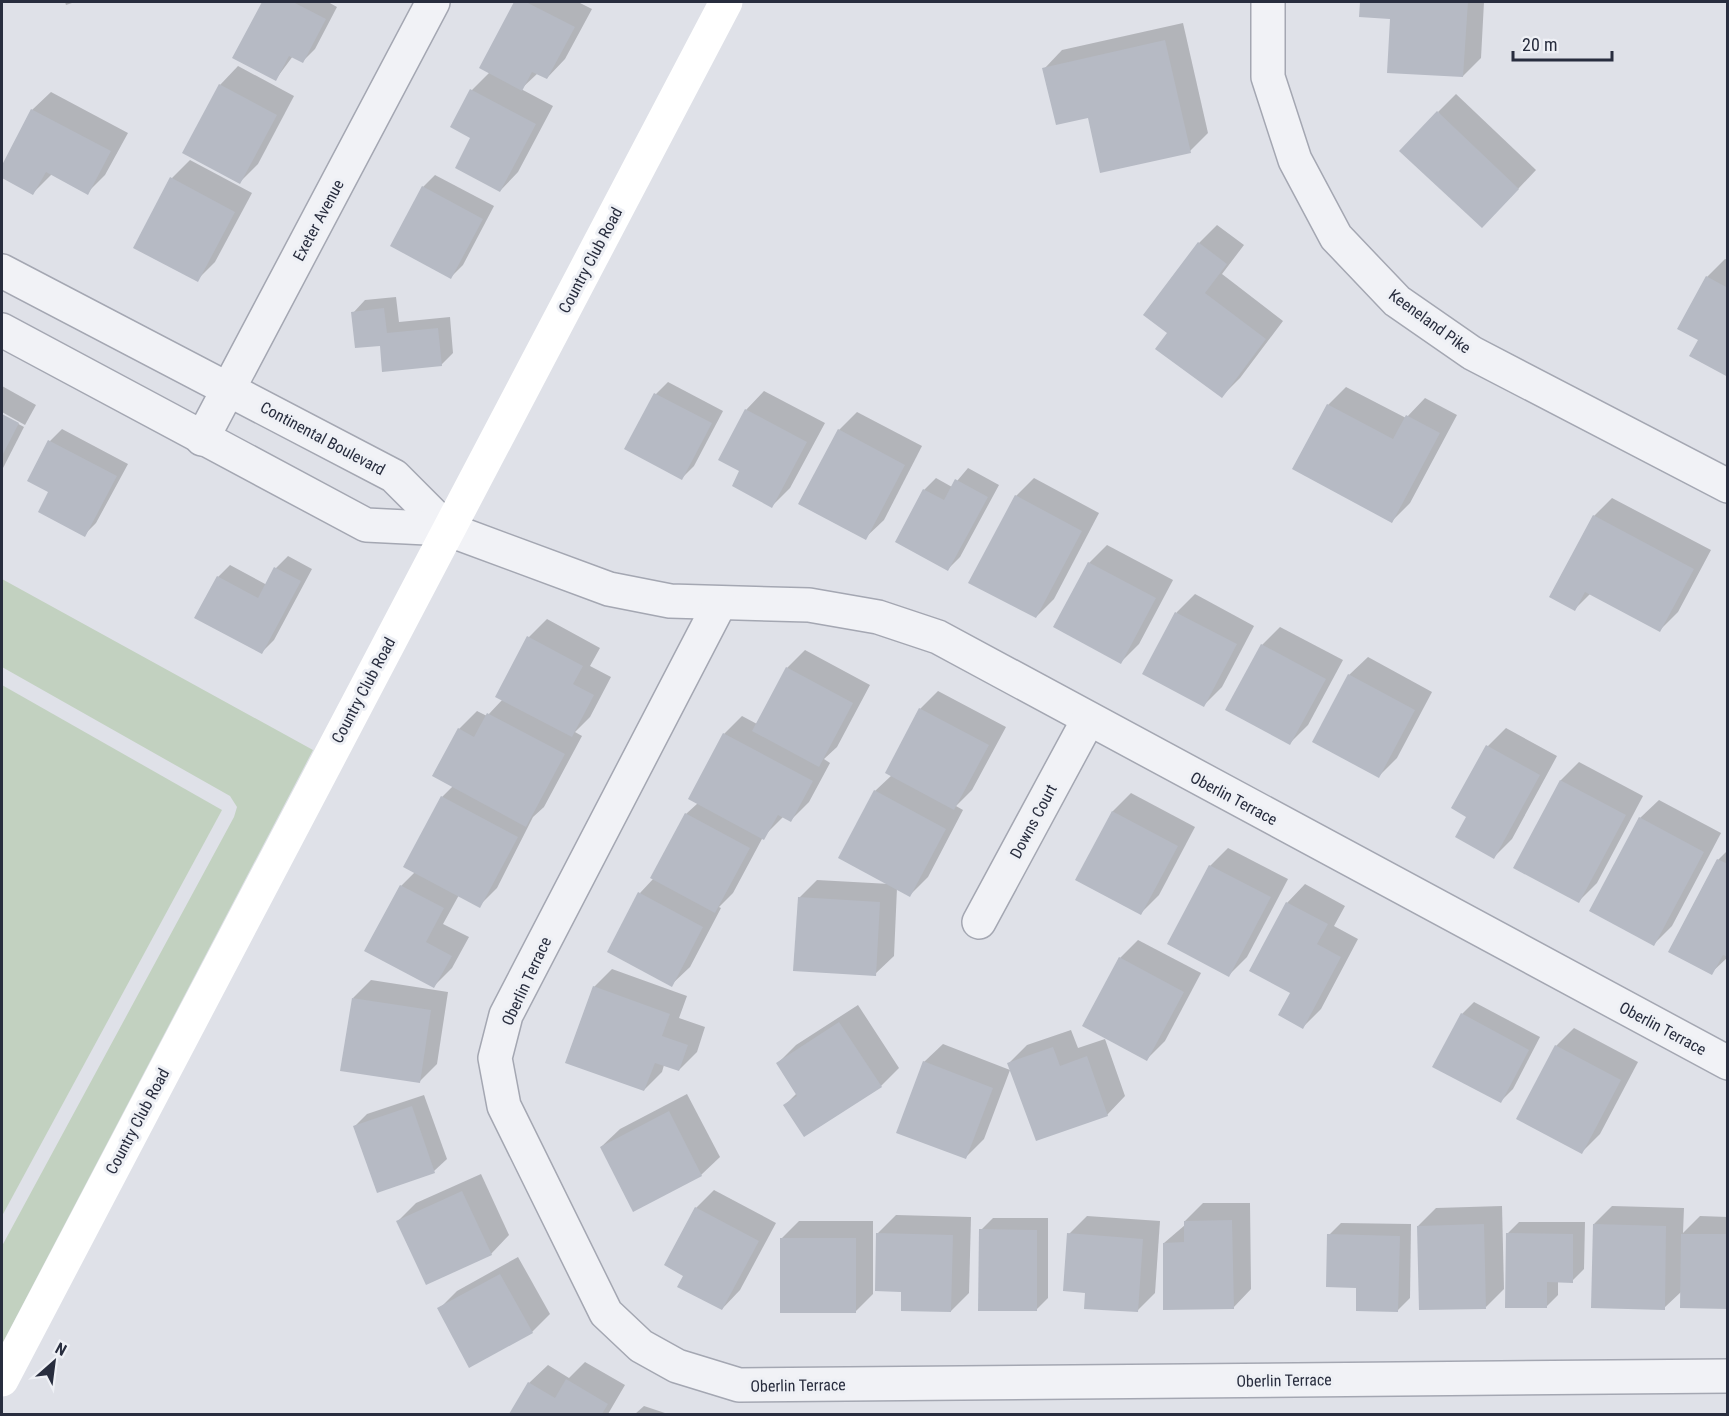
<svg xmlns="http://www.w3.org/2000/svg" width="1729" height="1416" font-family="'Roboto Condensed',sans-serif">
  <rect width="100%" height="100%" fill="#dfe1e8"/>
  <g fill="#c2d1c0">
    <polygon points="2,579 313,750 2,1344 2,1246 234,817 237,807 230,796 2,667"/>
    <polygon points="2,685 222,810 2,1216"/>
  </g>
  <g fill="#0003">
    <polygon points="65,2 75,2 66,5"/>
    <polygon points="264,2 328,2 337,7 315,49 303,61 293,56 276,79 235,57"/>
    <polygon points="515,2 578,2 592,9 565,59 547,78 538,73 521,89 553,106 518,172 500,191 472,138 472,90 490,72 481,67"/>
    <polygon points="1361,2 1484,2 1481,58 1463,76 1392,17 1360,15"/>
    <polygon points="1183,23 1208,133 1190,151 1089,116 1044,69 1062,50"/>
    <polygon points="238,66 294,96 258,164 240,182 220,85"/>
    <polygon points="51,92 128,133 105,175 87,193 52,174 33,193 2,176 2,168 32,110"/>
    <polygon points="1456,94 1536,170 1500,208 1438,112"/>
    <polygon points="190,160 252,193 215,262 197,280 172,178"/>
    <polygon points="435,175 494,206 463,265 451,277 423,187"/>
    <polygon points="1217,225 1244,245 1222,274 1283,321 1240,378 1222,396 1170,333 1199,243"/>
    <polygon points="1725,259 1728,260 1728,375 1700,340 1707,277"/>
    <polygon points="396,297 399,322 450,317 453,353 441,365 381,344 353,313 365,300"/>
    <polygon points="668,382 723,411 694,466 682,478 626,448 656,394"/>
    <polygon points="2,386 36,405 25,425 2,412"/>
    <polygon points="1346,387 1406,418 1425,398 1457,415 1410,503 1392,521 1328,405"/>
    <polygon points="764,391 825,423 790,488 772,506 742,471 720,459 746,410"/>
    <polygon points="857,412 922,446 884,520 865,538 839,430"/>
    <polygon points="2,415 24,427 2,470"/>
    <polygon points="62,429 128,464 96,523 84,535 50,492 29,480 50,441"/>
    <polygon points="968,468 999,485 960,557 948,569 924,490 936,478 952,487"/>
    <polygon points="1034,478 1099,513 1054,599 1036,617 1016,496"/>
    <polygon points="1612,498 1711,550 1678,612 1660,630 1591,593 1575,609 1594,516"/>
    <polygon points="1107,545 1173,580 1139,644 1121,662 1089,563"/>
    <polygon points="288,556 312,569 274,640 262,652 218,577 230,565 267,585 276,568"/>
    <polygon points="1195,594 1254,626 1222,687 1204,705 1144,673 1177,612"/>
    <polygon points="547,619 600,648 590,666 611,677 590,717 575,732 582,736 544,807 533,817 497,888 479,906 459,895 443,924 469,937 452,968 434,986 401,886 415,872 442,797 453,786 459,729 477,711 487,716 503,699 529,637"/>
    <polygon points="1280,627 1343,660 1308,725 1290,743 1262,645"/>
    <polygon points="805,650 870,685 837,747 824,759 830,763 809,802 791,820 784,816 763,837 733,893 719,907 721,908 690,967 671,985 640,893 654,878 686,814 698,803 724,734 742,716 757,724 787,668"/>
    <polygon points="1368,657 1432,692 1397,758 1379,776 1349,675"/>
    <polygon points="938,691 1006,727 972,790 956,806 963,810 928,877 910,895 897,888 894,956 875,974 799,898 817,880 890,884 875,791 892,775 920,709"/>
    <polygon points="1506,728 1557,756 1512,839 1494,857 1468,816 1453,808 1488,746"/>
    <polygon points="1579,762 1643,796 1597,883 1579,901 1515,867 1561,780"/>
    <polygon points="1131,793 1195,827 1159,895 1141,913 1077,879 1113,811"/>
    <polygon points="1659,800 1721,833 1672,926 1654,944 1640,818"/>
    <polygon points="1228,848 1288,879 1247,957 1229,975 1210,866"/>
    <polygon points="1728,850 1728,957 1711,973 1718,860"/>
    <polygon points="1305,884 1345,906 1334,926 1358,939 1321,1009 1303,1027 1292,992 1287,903"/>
    <polygon points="1138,940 1201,973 1165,1041 1147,1059 1120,958"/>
    <polygon points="612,969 687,996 679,1018 705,1027 697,1052 679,1070 664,1065 662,1072 644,1090 594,987"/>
    <polygon points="371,980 448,992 437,1064 419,1082 353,998"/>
    <polygon points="1474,1002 1540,1037 1513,1089 1501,1101 1462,1014"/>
    <polygon points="858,1005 899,1068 881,1086 785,1105 797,1093 778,1063 796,1045"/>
    <polygon points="1574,1028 1638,1062 1600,1134 1582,1152 1556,1046"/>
    <polygon points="1071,1030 1078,1048 1105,1039 1125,1096 1107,1115 1009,1063 1027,1045"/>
    <polygon points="943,1044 1010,1070 984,1139 966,1157 924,1062"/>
    <polygon points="687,1094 720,1157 701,1175 634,1210 601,1147 620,1129"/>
    <polygon points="424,1095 447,1159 434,1171 378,1191 355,1126 367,1114"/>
    <polygon points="481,1174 509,1235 491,1254 398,1221 416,1203"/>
    <polygon points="714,1190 776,1223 740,1290 722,1309 685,1275 696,1208"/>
    <polygon points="1203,1203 1250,1203 1251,1289 1233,1308 1164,1243 1185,1225 1185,1221"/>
    <polygon points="1502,1206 1504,1289 1486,1307 1418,1226 1436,1208"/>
    <polygon points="1612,1206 1684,1208 1683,1233 1700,1216 1728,1217 1728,1307 1682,1291 1664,1308 1594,1224"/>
    <polygon points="896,1215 971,1217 969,1293 951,1311 903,1290 878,1233"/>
    <polygon points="1087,1216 1160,1221 1155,1293 1137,1311 1087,1291 1069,1234"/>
    <polygon points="993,1218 1048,1218 1048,1298 1036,1310 981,1230"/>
    <polygon points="799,1221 873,1221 873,1294 855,1312 781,1239"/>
    <polygon points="1519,1222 1585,1222 1584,1269 1572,1281 1558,1281 1558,1295 1546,1307 1507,1234"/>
    <polygon points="1341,1223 1411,1224 1410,1298 1398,1310 1358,1286 1329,1235"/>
    <polygon points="518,1257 550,1314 532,1332 439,1309 457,1291"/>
    <polygon points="585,1362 625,1385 608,1414 511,1414 529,1383 548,1365 569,1378"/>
    <polygon points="644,1406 668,1414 635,1414"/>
  </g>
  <g fill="#b6bac4">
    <polygon points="262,2 293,2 326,19 303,63 289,56 276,81 232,58"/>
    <polygon points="514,2 526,2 575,27 547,79 532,72 522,91 479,68"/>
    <polygon points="1360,2 1468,2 1463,77 1387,73 1390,19 1359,17"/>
    <polygon points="1165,40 1191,153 1100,173 1088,118 1056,125 1042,68"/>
    <polygon points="219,84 277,115 240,184 182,153"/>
    <polygon points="470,89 536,124 500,192 455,168 470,138 450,127"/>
    <polygon points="31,109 111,151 88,195 46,172 33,195 2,178 2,165"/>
    <polygon points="1437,111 1519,189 1482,228 1399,151"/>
    <polygon points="170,177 235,212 198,282 133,248"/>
    <polygon points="422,186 483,219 451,279 390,246"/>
    <polygon points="1198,242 1227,264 1205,293 1266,339 1222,398 1155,349 1167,333 1143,315"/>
    <polygon points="1706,276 1728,288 1728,377 1689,356 1698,340 1677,329"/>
    <polygon points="384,308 387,333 438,328 442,366 382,372 380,346 355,348 351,312"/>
    <polygon points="654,393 712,423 682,480 624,449"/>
    <polygon points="1327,404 1393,439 1406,415 1440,433 1392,523 1292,469"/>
    <polygon points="745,409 807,442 772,508 732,486 739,471 718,460"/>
    <polygon points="2,414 19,423 2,456"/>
    <polygon points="838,429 905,465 866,540 798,504"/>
    <polygon points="48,440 117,476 85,537 38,512 48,492 27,481"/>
    <polygon points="955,479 988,497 948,571 895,542 923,489 944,500"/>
    <polygon points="1015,495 1082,531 1036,618 968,583"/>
    <polygon points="1593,515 1694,569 1660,632 1585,592 1575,611 1549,597"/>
    <polygon points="1088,562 1156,598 1121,664 1053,627"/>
    <polygon points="274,567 301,581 262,654 194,618 217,576 258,598"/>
    <polygon points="1175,612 1237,644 1204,707 1142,674"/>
    <polygon points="527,636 583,666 573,684 594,695 572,737 495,697"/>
    <polygon points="1261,644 1326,679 1290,745 1225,710"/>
    <polygon points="786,667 853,703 819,767 752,731"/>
    <polygon points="1348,674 1415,710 1379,778 1312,742"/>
    <polygon points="919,708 989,745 954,810 885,773"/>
    <polygon points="487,713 565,754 526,827 432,776 458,728 474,737"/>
    <polygon points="723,733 813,781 791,822 778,815 764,840 688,799"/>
    <polygon points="1486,745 1540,775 1494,859 1455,837 1466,817 1451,808"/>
    <polygon points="1560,780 1626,815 1579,903 1513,868"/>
    <polygon points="874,790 946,829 910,897 838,858"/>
    <polygon points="441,796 518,837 480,908 403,867"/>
    <polygon points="1112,811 1178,846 1141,915 1075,880"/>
    <polygon points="685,813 750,848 715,913 650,878"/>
    <polygon points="1639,817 1704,852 1654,946 1589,911"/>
    <polygon points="1717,859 1728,864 1728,957 1723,955 1712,975 1668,952"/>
    <polygon points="1209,865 1271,897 1229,977 1167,944"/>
    <polygon points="400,885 444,908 426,942 452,956 434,988 364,951"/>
    <polygon points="638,892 703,927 672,987 607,952"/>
    <polygon points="798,897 880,902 876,976 793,971"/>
    <polygon points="1286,902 1328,924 1317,944 1341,957 1303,1029 1278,1015 1290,993 1249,971"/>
    <polygon points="1119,957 1184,992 1147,1061 1082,1026"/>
    <polygon points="593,986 670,1014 662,1036 688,1045 679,1071 655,1063 644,1091 565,1063"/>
    <polygon points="352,998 431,1010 420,1083 340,1071"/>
    <polygon points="1461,1013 1529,1050 1501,1103 1432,1067"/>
    <polygon points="839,1022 882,1087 804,1137 783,1105 797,1096 776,1063"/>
    <polygon points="1555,1045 1621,1080 1582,1154 1516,1119"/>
    <polygon points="1053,1047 1060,1066 1087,1056 1108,1116 1036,1141 1007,1063"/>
    <polygon points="923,1061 993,1088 966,1159 896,1133"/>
    <polygon points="412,1106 435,1173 377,1193 353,1126"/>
    <polygon points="669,1111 702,1176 633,1212 600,1147"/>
    <polygon points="462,1191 492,1255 426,1285 396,1221"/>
    <polygon points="695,1207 759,1241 722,1310 677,1287 683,1276 664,1265"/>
    <polygon points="1232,1220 1234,1309 1163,1310 1163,1243 1184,1242 1184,1221"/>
    <polygon points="1484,1224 1486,1309 1419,1310 1417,1226"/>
    <polygon points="1593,1224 1666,1226 1665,1310 1591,1308"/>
    <polygon points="979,1229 1037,1230 1037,1311 978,1311"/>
    <polygon points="876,1233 953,1235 951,1312 901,1311 901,1292 875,1291"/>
    <polygon points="1067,1233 1143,1239 1138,1312 1084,1309 1085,1293 1063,1291"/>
    <polygon points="1506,1233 1573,1234 1573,1283 1547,1282 1547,1308 1505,1308"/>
    <polygon points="1327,1234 1400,1236 1398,1312 1356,1311 1356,1288 1326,1287"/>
    <polygon points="1681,1234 1728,1234 1728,1309 1680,1308"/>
    <rect x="780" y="1238" width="76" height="75"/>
    <polygon points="500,1274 533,1333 469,1368 437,1308"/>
    <polygon points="566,1379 608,1404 602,1414 509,1414 528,1382 555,1398"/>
  </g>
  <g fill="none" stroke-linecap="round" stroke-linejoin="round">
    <defs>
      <g id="street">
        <polyline points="1268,2 1268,77 1295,160 1336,237 1397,301 1472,353 1728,486"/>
        <polyline points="2,271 394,476 447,529"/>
        <polyline points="2,330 366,525 447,529 609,589 670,601 809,605 878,617 938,637 1728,1063"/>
        <polyline points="202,439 433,2"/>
        <polyline points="720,603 506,1015 495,1058 504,1106 606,1313 641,1346 677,1366 739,1385 1728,1376"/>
        <polyline points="979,922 1088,720"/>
      </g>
    </defs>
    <use href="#street" stroke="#a4a7b2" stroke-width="36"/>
    <use href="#street" stroke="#f1f2f6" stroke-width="33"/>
    <polyline stroke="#fff" stroke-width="33" points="2,1380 726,2"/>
  </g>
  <g text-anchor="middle" stroke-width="6" stroke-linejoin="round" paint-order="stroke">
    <g font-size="16" fill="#282d3e" stroke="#eef0f5">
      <text transform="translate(318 220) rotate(-62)" y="6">Exeter Avenue</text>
      <text transform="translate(590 260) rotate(-62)" y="6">Country Club Road</text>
      <text transform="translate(1430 321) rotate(36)" y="6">Keeneland Pike</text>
      <text transform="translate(323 438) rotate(28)" y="6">Continental Boulevard</text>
      <text transform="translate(363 690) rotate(-62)" y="6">Country Club Road</text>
      <text transform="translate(1234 798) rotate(28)" y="6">Oberlin Terrace</text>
      <text transform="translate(1033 821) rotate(-62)" y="6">Downs Court</text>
      <text transform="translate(526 981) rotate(-65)" y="6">Oberlin Terrace</text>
      <text transform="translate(1663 1028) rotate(28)" y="6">Oberlin Terrace</text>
      <text transform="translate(137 1121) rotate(-62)" y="6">Country Club Road</text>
      <text transform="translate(1284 1380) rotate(-1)" y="6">Oberlin Terrace</text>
      <text transform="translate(798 1385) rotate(-1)" y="6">Oberlin Terrace</text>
    </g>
  </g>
  <rect width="1729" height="1416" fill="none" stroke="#282d3e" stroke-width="6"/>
  <g transform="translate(54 1362) rotate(28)" stroke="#eef0f5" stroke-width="4.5" paint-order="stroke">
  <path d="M0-4.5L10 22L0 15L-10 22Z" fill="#282d3e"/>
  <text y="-9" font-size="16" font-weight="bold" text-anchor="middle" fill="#282d3e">N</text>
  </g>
  <path d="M1513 51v9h99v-9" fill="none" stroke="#282d3e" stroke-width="3"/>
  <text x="1522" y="51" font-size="18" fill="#282d3e" stroke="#eef0f5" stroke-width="4.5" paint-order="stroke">20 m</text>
</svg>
